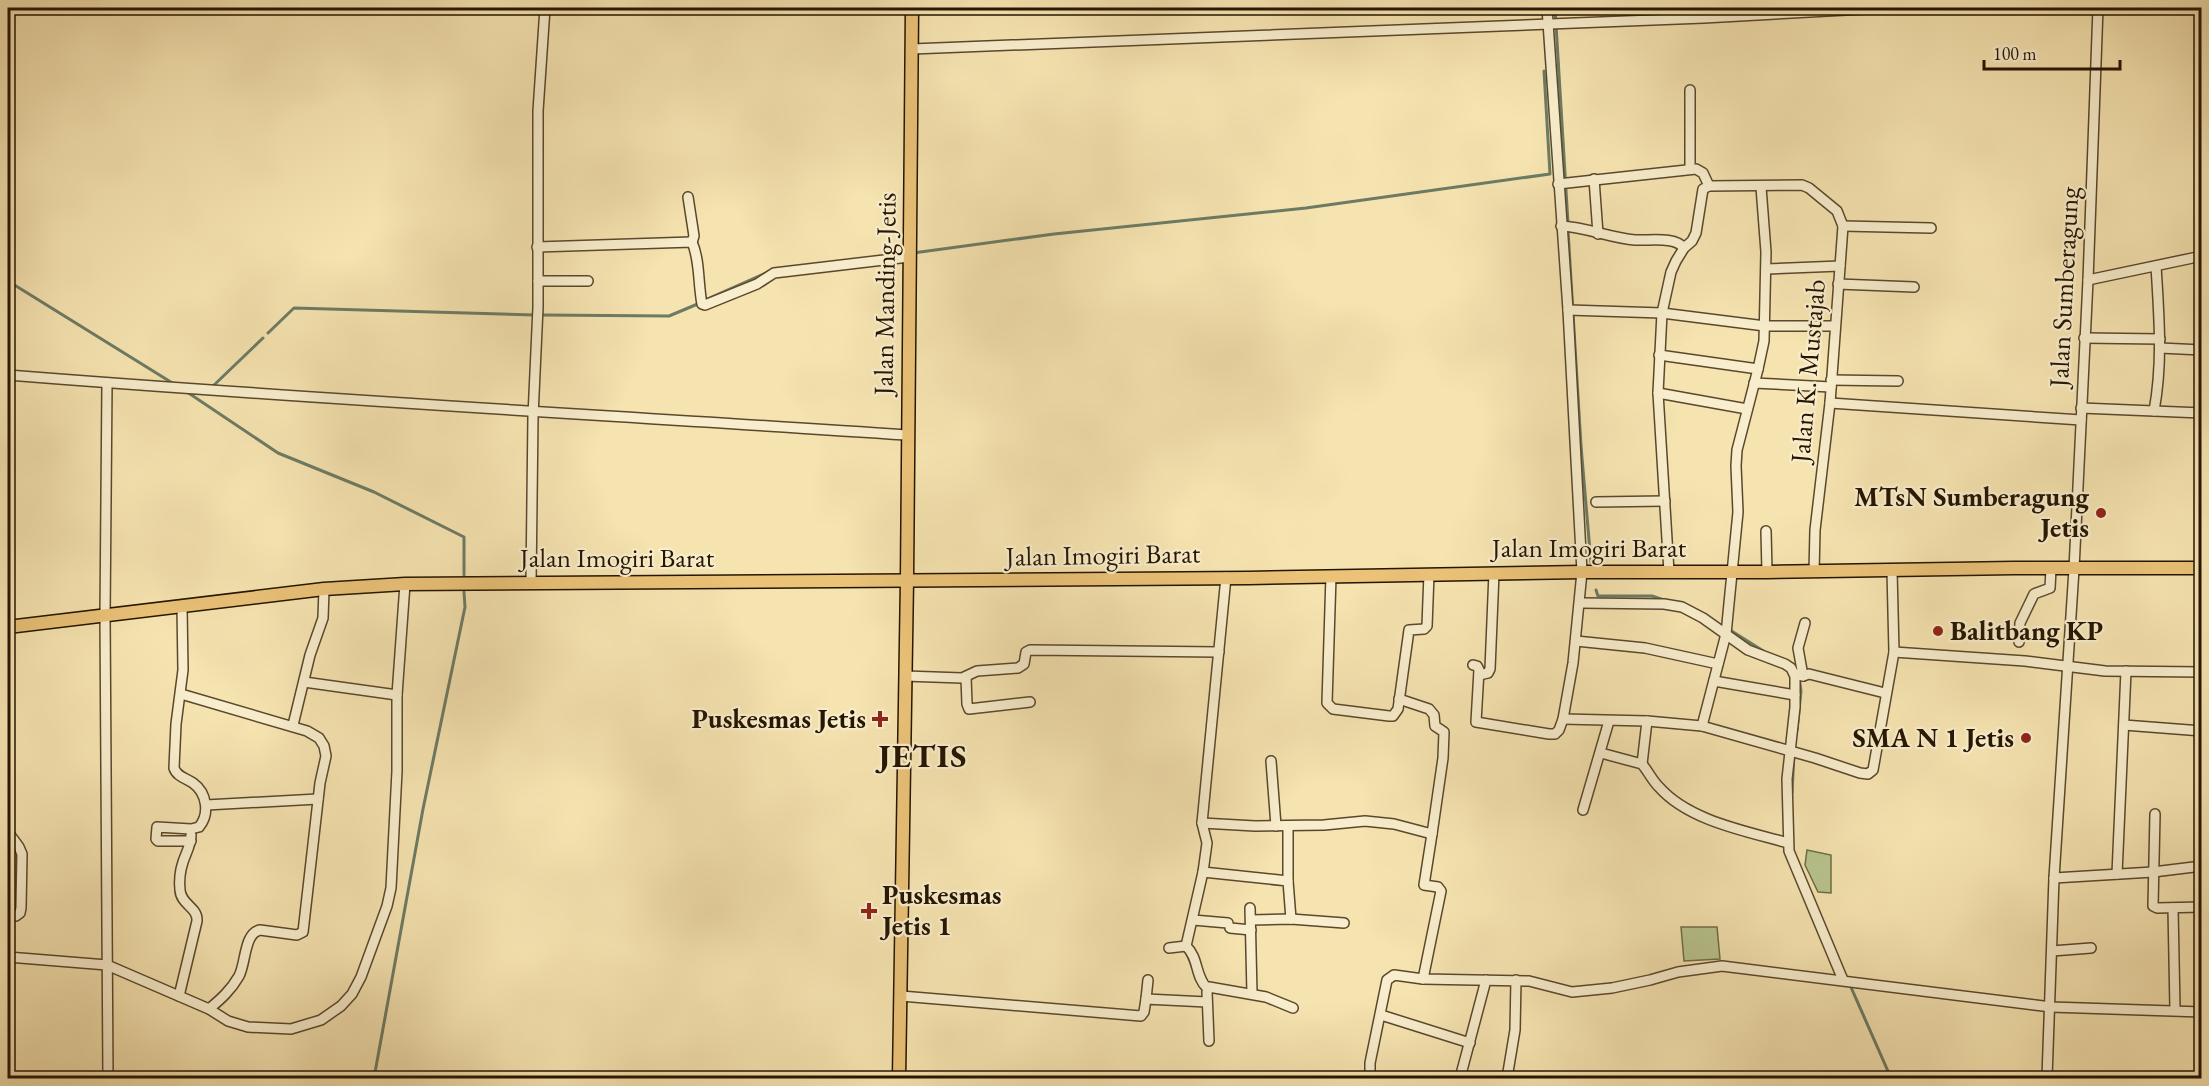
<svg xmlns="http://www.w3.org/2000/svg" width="2209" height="1086" font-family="'EB Garamond',serif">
  <rect width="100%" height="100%" fill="#f5e3b0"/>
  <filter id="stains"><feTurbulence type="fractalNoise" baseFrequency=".00333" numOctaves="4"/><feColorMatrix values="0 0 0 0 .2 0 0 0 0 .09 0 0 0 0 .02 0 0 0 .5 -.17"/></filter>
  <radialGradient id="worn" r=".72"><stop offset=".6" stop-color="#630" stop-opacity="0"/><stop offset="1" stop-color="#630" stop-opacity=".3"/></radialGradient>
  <g fill="#b8c48e" stroke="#6e6c48" stroke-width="1.5">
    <polygon points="1807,850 1831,855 1831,893 1818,892 1805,865"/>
    <polygon points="1681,927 1717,927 1720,959 1684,961"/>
  </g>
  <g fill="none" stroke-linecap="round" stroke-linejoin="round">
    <g stroke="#6d7b64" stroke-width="3">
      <polyline points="1555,8 1568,223"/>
      <polyline points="1568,230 1581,446 1591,563"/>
      <polyline points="913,253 1054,234 1306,208 1550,174 1544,71"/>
      <polyline points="8,281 174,384"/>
      <polyline points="705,300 773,270"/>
      <polyline points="542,315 669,316 700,303"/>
      <polyline points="268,333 294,308 535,315"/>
      <polyline points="213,386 263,338"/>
      <polyline points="187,392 278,453 374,492 464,537 464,575"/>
      <polyline points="1596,590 1598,596 1652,596 1664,600"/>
      <polyline points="1730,630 1765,652"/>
      <polyline points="1797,730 1801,691 1799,677"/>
      <polyline points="1792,793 1794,754"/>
      <polyline points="1850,985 1891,1078"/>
      <polyline points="374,1078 423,809 465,607 464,592"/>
    </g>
    <defs>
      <g id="minor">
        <polyline points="912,49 1704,18 1865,9 1955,8"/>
        <polyline points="1690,169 1690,90"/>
        <polyline points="1594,179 1598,234"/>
        <polyline points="1558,184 1696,169 1703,173 1709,186"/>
        <polyline points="1761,187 1766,252 1764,341 1758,369 1737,450 1736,466 1738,512 1726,634 1702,726 1815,758 1860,773 1868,774 1873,770 1894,652 1892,571"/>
        <polyline points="688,197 694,236 692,242"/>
        <path d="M 1561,226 C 1586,227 1610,238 1635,240 C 1649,241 1675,236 1684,248"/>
        <polyline points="1843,226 1931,228"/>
        <path d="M 537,247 L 692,242 C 700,260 698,284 702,304 L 705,305 L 757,284 L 774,273 L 909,257"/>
        <polyline points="1766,269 1840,266"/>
        <polyline points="2088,280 2202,256"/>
        <polyline points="538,281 588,281"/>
        <polyline points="1838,284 1914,287"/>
        <polyline points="1568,310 1662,313 1765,326 1834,326"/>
        <polyline points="2084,338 2160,339"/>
        <polyline points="2160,348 2202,350"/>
        <polyline points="1659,355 1758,369"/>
        <path d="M 8,375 C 307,399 607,415 907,435"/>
        <polyline points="1831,380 1898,381"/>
        <polyline points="107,383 105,616 108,1078"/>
        <polyline points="1754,383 1831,387"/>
        <polyline points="1658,393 1747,409"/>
        <polyline points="1830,403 2081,420"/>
        <polyline points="2081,408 2202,413"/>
        <path d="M 2154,411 C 2163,363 2159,315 2156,266"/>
        <polyline points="1596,502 1665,501"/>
        <polyline points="1766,531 1767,572"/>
        <polyline points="1669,572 1658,393 1662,313 1671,272 1676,261 1684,248 1692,241 1696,233 1703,189 1709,186 1802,185 1809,188 1837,211 1843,226 1830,403 1815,530 1814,572"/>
        <polyline points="1331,576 1327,703 1333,709 1389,716 1393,716 1398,709 1409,630 1424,629 1427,626 1429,574"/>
        <polyline points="531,583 533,416 538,307 538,111 545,8"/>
        <polyline points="1581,603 1664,604 1682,607 1703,618 1748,650 1785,664 1791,668 1795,676 1795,707 1787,779 1789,851 1843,980"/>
        <path d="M 182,607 L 183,670 L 176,724 L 174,768 C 177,777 186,778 193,783 C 207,793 210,814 199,827 L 191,829 L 157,827 L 156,839 L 158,841 L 191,841"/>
        <polyline points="1576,641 1645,648 1718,664"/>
        <polyline points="2019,642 2020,623 2034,594 2050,588 2051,569"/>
        <polyline points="1894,652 2025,661 2105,671 2202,672"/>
        <polyline points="1473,665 1477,666 1479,670 1476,722 1549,734 1555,734 1559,730 1563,719 1573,663 1582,572 1568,310 1547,8"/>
        <polyline points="1794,674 1803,676 1809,674 1885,693"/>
        <polyline points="1479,675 1488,673 1490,669 1494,573"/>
        <polyline points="905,676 962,678 977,671 1018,668 1024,664 1026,652 1030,650 1219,652"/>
        <polyline points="1803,676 1798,648 1805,623"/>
        <polyline points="966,677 967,704 969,709 1030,702"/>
        <polyline points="1714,681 1795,695"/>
        <polyline points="304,682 397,695"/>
        <path d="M 181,694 L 307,731 L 319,738 L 324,746 L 326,756 L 320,783 L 303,932 L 297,935 L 260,930 C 244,933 246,963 239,976 C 231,990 221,999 209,1009"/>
        <polyline points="1399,699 1429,709 1434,715 1435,726 1444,732 1443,758 1432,834"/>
        <polyline points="1563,719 1647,721 1702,726"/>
        <polyline points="293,725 310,655 323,618 324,589"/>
        <polyline points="2124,725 2202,731"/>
        <path d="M 1601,753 L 1642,764 C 1648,771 1652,780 1659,787 C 1689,821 1746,831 1788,843"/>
        <polyline points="1271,761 1276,826"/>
        <polyline points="1642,764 1647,721"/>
        <polyline points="206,805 318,799"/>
        <polyline points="1583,810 1609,721"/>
        <polyline points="2155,814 2153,906 2157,908 2202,907"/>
        <polyline points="1202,823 1255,826 1324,825 1365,821 1394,824 1432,834 1424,885 1438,887 1441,891 1423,979"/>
        <polyline points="8,832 19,847 22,854 21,908 20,913 16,916 8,915"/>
        <polyline points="1203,872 1288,881 1291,919"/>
        <polyline points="2117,874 2126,671"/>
        <polyline points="2054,878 2153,872 2202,866"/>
        <polyline points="1288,881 1288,826"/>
        <polyline points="1250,908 1252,994"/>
        <polyline points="2173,908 2175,1010"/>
        <polyline points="1193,920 1228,923"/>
        <polyline points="1251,920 1291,919 1344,923"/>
        <polyline points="1230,928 1251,930"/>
        <polyline points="1169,948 1186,946"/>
        <polyline points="2052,951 2091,948"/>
        <polyline points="8,957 107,965 209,1009 228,1021 248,1027 291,1029 321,1020 341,1006 352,994 361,977 387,906 391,888 397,771 397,695 405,584"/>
        <path d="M 1207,988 C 1195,977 1199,958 1186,946 L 1203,872 L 1207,843 L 1202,823 L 1226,577"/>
        <path d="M 179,996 L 197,921 C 198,907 181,905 180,890 C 179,881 180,871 183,862 C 186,853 191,845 191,835"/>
        <polyline points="901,996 1141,1016 1144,1012 1146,999 1207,1002"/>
        <polyline points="1146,999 1148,980"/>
        <polyline points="1381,1015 1470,1043"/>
        <polyline points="1209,1041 1207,992 1209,987 1266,997 1293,1008"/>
        <polyline points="1370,1078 1370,1063 1387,980 1394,975 1423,979 1529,981 1572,992 1612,988 1650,980 1678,972 1722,966 2051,1007 2202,1012"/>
        <polyline points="1460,1078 1486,980"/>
        <polyline points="1507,1078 1515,1030 1516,980"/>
        <polyline points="2047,1078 2054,878 2074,569 2088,280 2098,8"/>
      </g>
      <g id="major">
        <polyline points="8,627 324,589 405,584 1249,578 1582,572 1767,572 2014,568 2202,568"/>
        <polyline points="899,1078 907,580 912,8"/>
      </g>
    </defs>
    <use href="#minor" stroke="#59482d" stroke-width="12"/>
    <use href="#major" stroke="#251501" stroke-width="15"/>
    <use href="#minor" stroke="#f8edcc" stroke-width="9"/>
    <use href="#major" stroke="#eac278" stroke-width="12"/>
  </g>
  <g fill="#8f2418" stroke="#f8edcc" stroke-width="2">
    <circle cx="2101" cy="513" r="6"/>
    <circle cx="1938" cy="631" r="6"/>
    <path d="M877 710h6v6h6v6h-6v6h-6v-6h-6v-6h6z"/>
    <circle cx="2026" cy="738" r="6"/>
    <path d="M866 902h6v6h6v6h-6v6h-6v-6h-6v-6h6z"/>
  </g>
  <g text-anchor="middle" stroke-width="4.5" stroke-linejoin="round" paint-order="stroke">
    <g font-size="27" fill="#251501" stroke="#f8edcc">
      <text transform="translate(2064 287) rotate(-87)" y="9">Jalan Sumberagung</text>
      <text transform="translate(885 294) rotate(-89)" y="9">Jalan Manding-Jetis</text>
      <text transform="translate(1808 371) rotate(-85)" y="9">Jalan K. Mustajab</text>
      <text x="1589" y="557">Jalan Imogiri Barat</text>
      <text transform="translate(1103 555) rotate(-1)" y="9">Jalan Imogiri Barat</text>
      <text x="617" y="567">Jalan Imogiri Barat</text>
    </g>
    <g font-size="27" font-weight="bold" fill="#251501" stroke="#f8edcc" text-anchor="end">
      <text x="2089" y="506">MTsN Sumberagung<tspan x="2089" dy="31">Jetis</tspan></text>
      <text x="1950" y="640" text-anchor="start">Balitbang KP</text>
      <text x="866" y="728">Puskesmas Jetis</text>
      <text x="2014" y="747">SMA N 1 Jetis</text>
      <text x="882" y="904" text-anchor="start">Puskesmas<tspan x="882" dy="31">Jetis 1</tspan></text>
    </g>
    <g font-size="33" font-weight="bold" letter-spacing="1.5" fill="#251501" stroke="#f8edcc">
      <text x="923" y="767">JETIS</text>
    </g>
  </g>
  <rect width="2209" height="1086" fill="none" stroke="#f5e3b0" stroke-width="30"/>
  <rect x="9" y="9" width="2191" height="1068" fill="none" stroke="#251501" stroke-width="3"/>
  <rect x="15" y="15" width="2179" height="1056" fill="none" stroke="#251501" stroke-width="1.5"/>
  <path d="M1984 60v9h136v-9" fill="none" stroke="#251501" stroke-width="3"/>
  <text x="1993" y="60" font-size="18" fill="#251501" stroke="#f8edcc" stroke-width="4.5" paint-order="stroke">100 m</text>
  <rect width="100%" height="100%" filter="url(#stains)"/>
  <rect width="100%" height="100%" fill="url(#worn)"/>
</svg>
